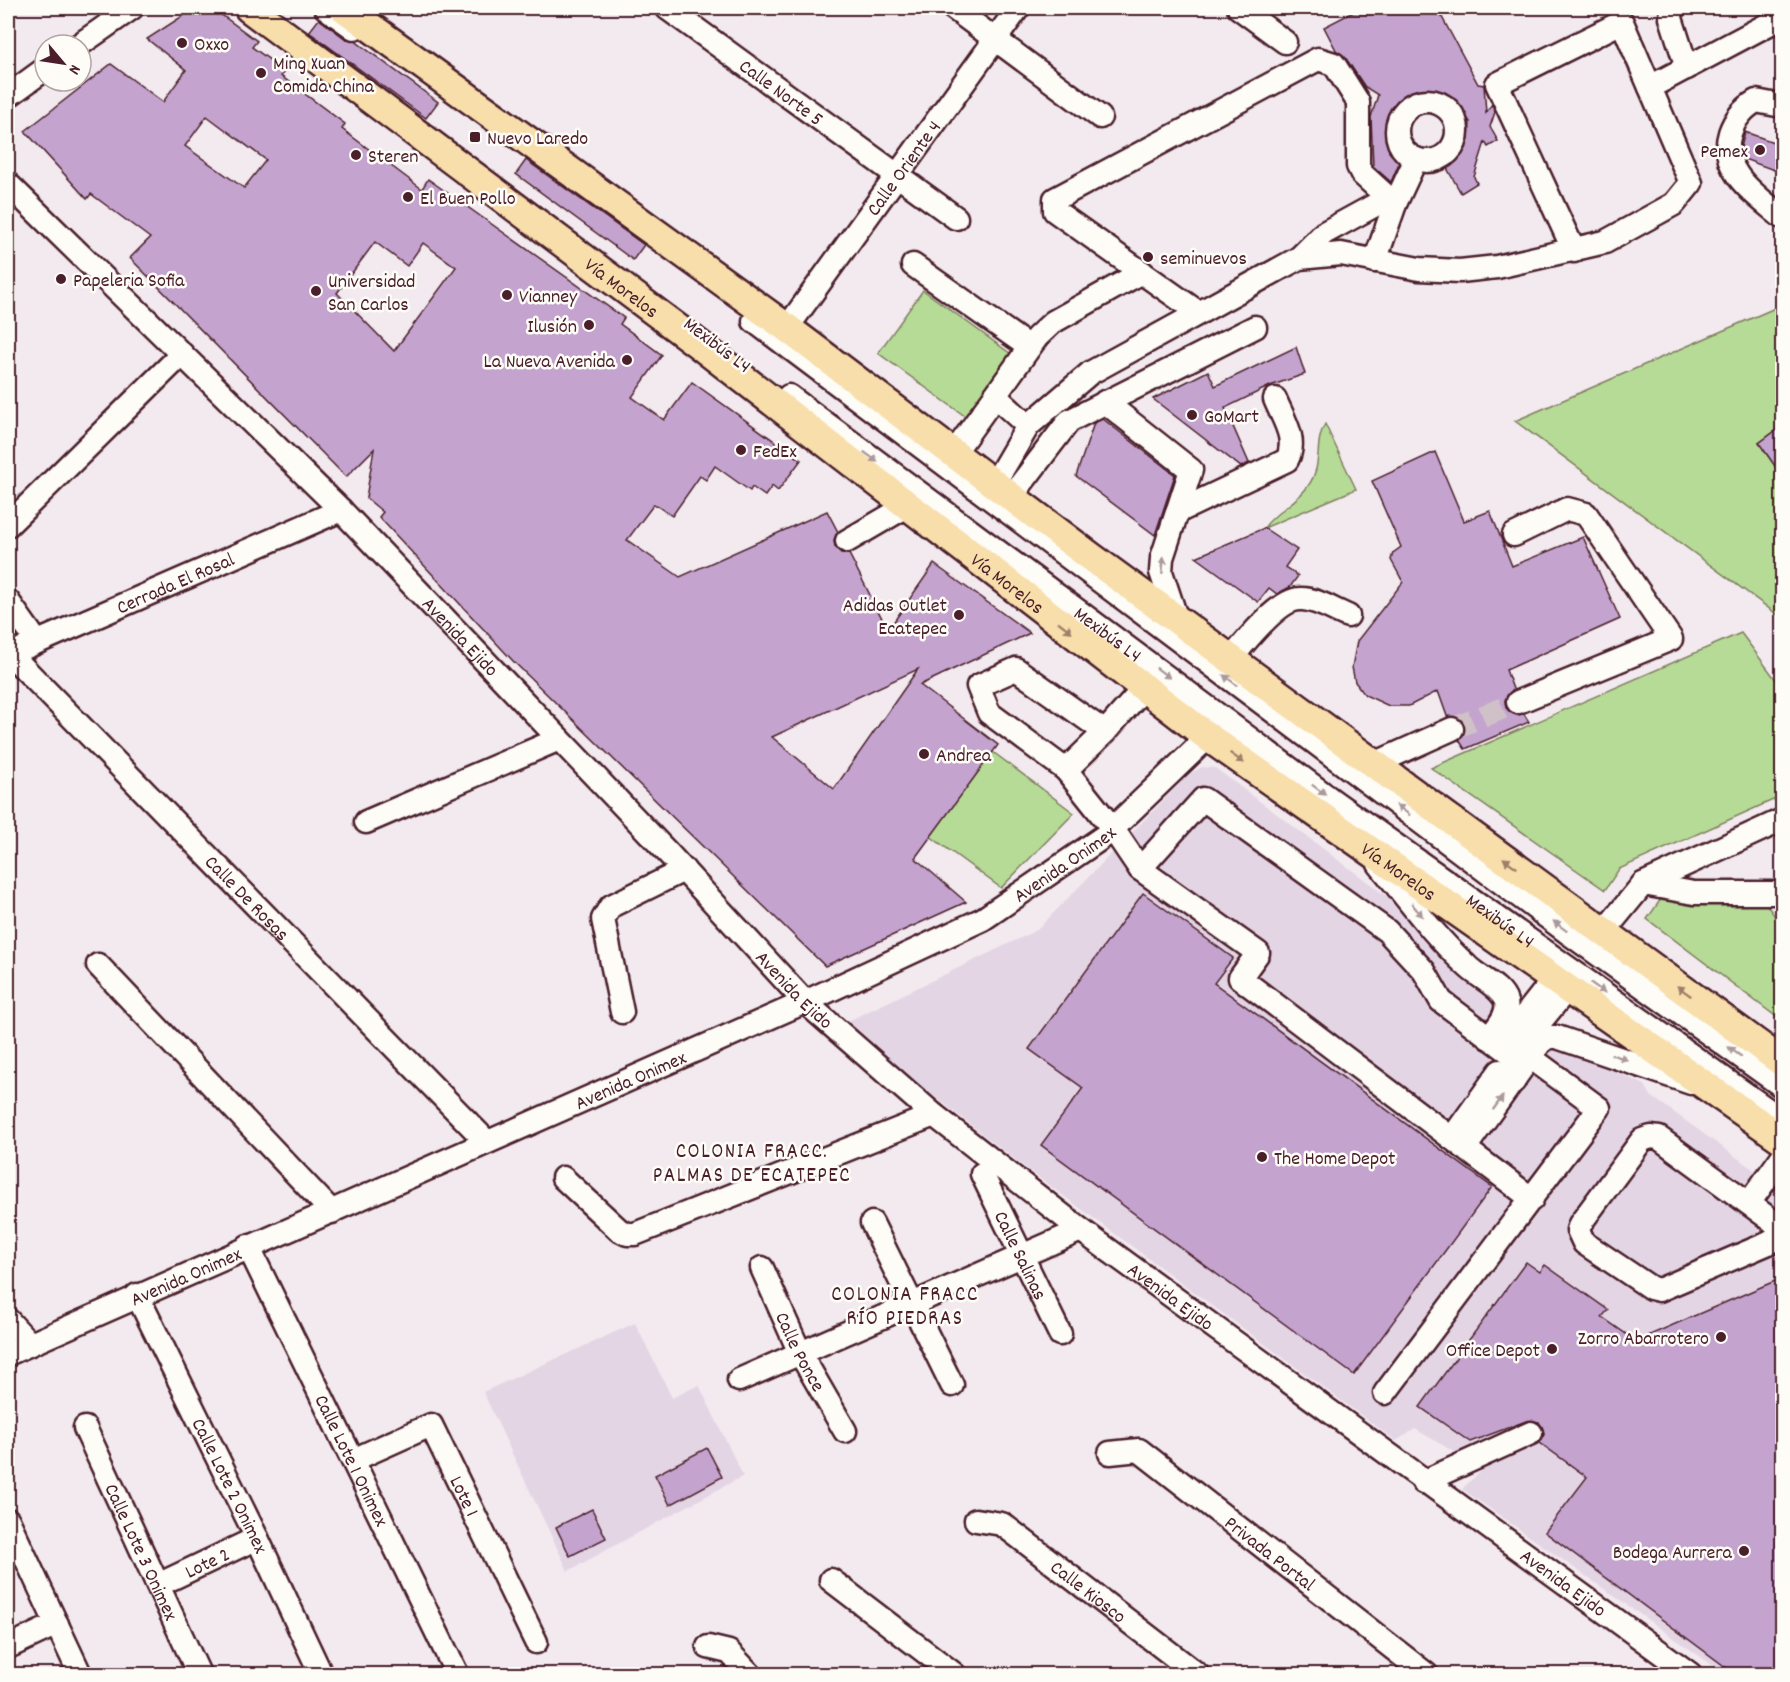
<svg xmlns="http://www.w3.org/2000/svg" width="1790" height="1682" font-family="Dekko,sans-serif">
  <rect width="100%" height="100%" fill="#f2eaef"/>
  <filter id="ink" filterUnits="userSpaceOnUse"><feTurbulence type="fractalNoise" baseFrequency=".0167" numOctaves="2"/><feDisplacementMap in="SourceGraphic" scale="12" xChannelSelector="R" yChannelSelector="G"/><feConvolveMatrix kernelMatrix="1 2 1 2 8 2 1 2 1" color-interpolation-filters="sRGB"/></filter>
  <g filter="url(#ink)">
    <g fill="#e4d5e5">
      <polygon points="1202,767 1215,768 1401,907 1567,1050 1645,1085 1651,1096 1782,1190 1782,1674 1725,1674 1462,1489 1482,1470 1474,1453 1456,1453 1415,1429 1396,1441 1027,1169 842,1024 1037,930 1189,774"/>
      <polygon points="635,1323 672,1398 699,1385 743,1476 568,1571 483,1392"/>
    </g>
    <g fill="#b6db96" stroke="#807d60" stroke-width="1.5">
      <polygon points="923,290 1015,357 969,419 878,353"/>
      <polygon points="1782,305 1782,426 1759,443 1782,476 1782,613 1778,615 1515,421"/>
      <path d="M 1325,424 L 1356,489 L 1264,528 C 1276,510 1296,504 1308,486 C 1324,464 1313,445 1325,424 Z"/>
      <polygon points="1741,633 1782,688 1782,796 1619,869 1605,890 1431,768"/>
      <polygon points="993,752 1074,813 1001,888 930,836"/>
      <polygon points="1661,899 1767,905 1782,926 1782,1021 1647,919"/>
    </g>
    <g fill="#c4a4cf" stroke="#4a1f2b" stroke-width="1.5" fill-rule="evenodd">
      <path d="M 195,8 L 212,8 L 257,41 L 252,47 L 285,71 L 281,76 L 345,124 L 342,129 L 422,189 L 428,179 L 624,318 L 620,324 L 662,355 L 632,397 L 664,420 L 692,382 L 801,460 L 778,491 L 772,486 L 765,496 L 752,487 L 750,491 L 715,466 L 706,480 L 700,476 L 672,516 L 654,504 L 627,540 L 680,577 L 827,511 L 838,532 L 834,540 L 835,547 L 841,553 L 849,554 L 888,630 L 934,564 L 1030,633 L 920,685 L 998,745 L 915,858 L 966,902 L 825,966 L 514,662 L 379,517 L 383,512 L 366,498 L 374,449 L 346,477 L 130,258 L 150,238 L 91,194 L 87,199 L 25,131 L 111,64 L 163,102 L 186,70 L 147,39 ZM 207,116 L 266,160 L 244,188 L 185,146 ZM 375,242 L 407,266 L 423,243 L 456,267 L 394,351 L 337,293 ZM 918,669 L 834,789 L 772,737 Z"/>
      <polygon points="1361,8 1437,8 1478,84 1484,85 1486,113 1492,104 1495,112 1490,127 1498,141 1488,147 1485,142 1474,177 1477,183 1461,193 1444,163 1459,154 1469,139 1470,122 1460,107 1447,99 1430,94 1417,94 1405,100 1393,112 1387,133 1389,152 1399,163 1391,182 1373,166 1371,117 1378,95 1365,87 1345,57 1336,50 1324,27"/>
      <polygon points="319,19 346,39 355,41 438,102 426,118 309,32"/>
      <polygon points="1745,132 1782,145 1782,173 1744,159 1741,147"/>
      <polygon points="526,160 644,245 633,260 516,174"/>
      <polygon points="1296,347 1305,374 1270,386 1225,408 1249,463 1241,467 1153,399 1208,371 1215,386"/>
      <polygon points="1103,419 1175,475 1155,535 1076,476 1094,423"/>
      <polygon points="1782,426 1782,476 1759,443"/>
      <polygon points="1435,452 1464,521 1490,511 1512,566 1583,537 1620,619 1506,670 1513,689 1505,700 1506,708 1516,715 1524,714 1529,722 1465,749 1459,740 1465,731 1464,723 1459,718 1447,716 1438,691 1409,706 1389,706 1365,695 1355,682 1352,667 1357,641 1403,582 1391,560 1393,553 1401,547 1372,481"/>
      <polygon points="1264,528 1297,550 1285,567 1298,576 1290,587 1277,594 1269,588 1258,602 1196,557"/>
      <polygon points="1143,893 1233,958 1214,983 1492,1187 1354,1375 1041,1145 1083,1088 1029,1049"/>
      <polygon points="1526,1262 1540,1272 1545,1265 1608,1310 1602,1317 1636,1341 1782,1278 1782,1674 1735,1674 1545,1532 1587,1477 1540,1443 1544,1434 1539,1422 1526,1421 1470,1442 1420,1407"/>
      <polygon points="707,1448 722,1477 670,1505 655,1475"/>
      <polygon points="592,1509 606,1538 570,1556 556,1527"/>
    </g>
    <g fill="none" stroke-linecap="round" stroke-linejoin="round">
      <polyline stroke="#d0c1c8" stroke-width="22" stroke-dasharray="22 11" stroke-linecap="butt" points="1452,729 1518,702"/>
      <defs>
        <g id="minor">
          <polyline points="326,8 354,28"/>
          <path id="s1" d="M 667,8 L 956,218"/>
          <polyline points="953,8 1100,117"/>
          <polyline points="1239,8 1285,42"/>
          <polyline points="1672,8 1671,18 1687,68"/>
          <polyline points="79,45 132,8"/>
          <polyline points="1650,87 1782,17"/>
          <polyline points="8,96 45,69"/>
          <circle cx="1427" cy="131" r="30"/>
          <path d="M 1782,106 L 1756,101 C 1743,109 1735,118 1730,133 C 1718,171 1757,196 1782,217"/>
          <path id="s2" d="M 8,184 L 341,510 L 668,853 L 805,1002 L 934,1115 L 1081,1230 L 1690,1674"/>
          <polyline points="1395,204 1416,159"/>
          <polyline points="1299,258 1324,233 1388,198"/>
          <polyline points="913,265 1029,347"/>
          <polyline points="1199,313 1055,211 1055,199 1318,59 1334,64 1358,102 1358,166 1362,174 1395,204 1375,261"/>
          <polyline points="754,321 1567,932 1782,1086"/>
          <path id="s3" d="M 787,328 L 1018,8"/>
          <path id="s4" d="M 789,396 L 1332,800 L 1782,1120"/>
          <polyline points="995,396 1028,426 1090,373 1299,258 1341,254 1419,269 1460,271 1497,267 1605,242 1674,204 1691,183 1622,22 1497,84 1574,251"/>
          <polyline points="1105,402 1191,470 1162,558 1161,572 1177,620"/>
          <polyline points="954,453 1037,337 1053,322 1142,272"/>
          <polyline points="994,484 1028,426"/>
          <polyline points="1011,497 1069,421 1255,327"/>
          <path d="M 1177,512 L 1287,460 C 1298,439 1283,419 1275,399"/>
          <polyline points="8,525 182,354"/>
          <polyline points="1514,535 1567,509 1586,514 1671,639 1518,702"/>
          <polyline points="847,541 907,506"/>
          <polyline points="8,601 37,642"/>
          <path id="s5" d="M 10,654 L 487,1142"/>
          <path id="s6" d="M 8,655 L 341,510"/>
          <path d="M 1231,659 C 1244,643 1279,599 1300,599 C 1315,598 1335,611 1348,616"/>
          <polyline points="1144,688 1105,732 1016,669 978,686 989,713 1066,770 1113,829 1140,869 1258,953 1240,978 1532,1199"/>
          <polyline points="1374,764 1452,729"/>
          <polyline points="1066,770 1105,732"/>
          <polyline points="366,822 557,740"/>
          <path d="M 1379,864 C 1407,898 1433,935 1466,965 C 1477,977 1501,986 1506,1002 C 1509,1016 1496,1028 1489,1038"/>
          <polyline points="1140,869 1203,799 1387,931 1424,971 1441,1001 1513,1055 1559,999 1563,985 1571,974"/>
          <polyline points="1643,884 1694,893 1782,893"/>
          <polyline points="1593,945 1643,884 1782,820"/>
          <polyline points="98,965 332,1212"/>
          <polyline points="622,1012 603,919 611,906 684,870"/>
          <polyline points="1511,1033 1545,990 1563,985"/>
          <polygon points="1651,1137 1659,1138 1774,1222 1779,1229 1777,1236 1771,1242 1659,1290 1651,1288 1584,1243 1578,1230 1580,1224 1642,1140"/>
          <polyline points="1452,1138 1500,1071 1514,1081"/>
          <polyline points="1465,1148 1540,1043 1548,1037 1557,1037 1691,1083"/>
          <path id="s7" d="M 982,1174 L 1060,1334"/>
          <polyline points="563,1178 619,1230 627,1234 635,1234 934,1115"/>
          <polyline points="1749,1203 1782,1157"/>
          <polyline points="872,1223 952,1385"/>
          <path id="s8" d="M 248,1246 L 457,1674"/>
          <path id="s9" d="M 762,1268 L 800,1353 L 845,1431"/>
          <path id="s10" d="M 137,1295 L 257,1538 L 321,1674"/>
          <polyline points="8,1320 30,1344"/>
          <path id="s11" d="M 8,1354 L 805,1002 L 983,919 L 1106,835 L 1208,737"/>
          <polyline points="739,1380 1081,1230"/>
          <polyline points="1385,1393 1599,1108 1530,1057"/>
          <path id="s12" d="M 85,1428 L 199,1674"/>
          <path id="s13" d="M 1110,1453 L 1139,1450 L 1426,1674"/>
          <path id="s14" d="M 353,1460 L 431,1425 L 536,1642"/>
          <polyline points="1423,1482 1531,1433"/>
          <polyline points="8,1520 80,1674"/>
          <path id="s15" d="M 976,1520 L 1002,1524 L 1197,1674"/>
          <polyline points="831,1580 954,1674"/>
          <path id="s16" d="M 158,1585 L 257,1538"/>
          <polyline points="8,1647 57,1624"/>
          <polyline points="708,1647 729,1652 750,1674"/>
        </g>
        <g id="major">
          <path id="s17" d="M 249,8 L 697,343 L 1208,737 L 1782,1139"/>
          <polyline points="344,8 787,328 1091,557 1782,1062"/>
        </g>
      </defs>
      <use href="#minor" stroke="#4a1f2b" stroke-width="27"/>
      <use href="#major" stroke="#4a1f2b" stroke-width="33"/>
      <use href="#minor" stroke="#fdfcf7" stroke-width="22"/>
      <use href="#major" stroke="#f8deab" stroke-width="28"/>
    </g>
    <defs><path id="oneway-solid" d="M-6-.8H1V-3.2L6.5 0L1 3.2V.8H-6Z" transform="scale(1.5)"/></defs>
    <g fill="#ac999b">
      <use href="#oneway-solid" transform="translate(871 457) rotate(36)"/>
      <use href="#oneway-solid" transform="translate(1163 565) rotate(-85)"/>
      <use href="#oneway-solid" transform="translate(1163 673) rotate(37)"/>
      <use href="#oneway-solid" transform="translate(1230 680) rotate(-143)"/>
      <use href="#oneway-solid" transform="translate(1319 790) rotate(37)"/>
      <use href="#oneway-solid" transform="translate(1403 810) rotate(-143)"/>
      <use href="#oneway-solid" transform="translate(1417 910) rotate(51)"/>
      <use href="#oneway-solid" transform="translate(1560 926) rotate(-143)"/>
      <use href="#oneway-solid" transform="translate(1598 988) rotate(35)"/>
      <use href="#oneway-solid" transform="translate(1735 1052) rotate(-144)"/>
      <use href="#oneway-solid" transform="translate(1619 1057) rotate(19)"/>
      <use href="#oneway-solid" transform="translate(1498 1103) rotate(-54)"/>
    </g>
    <g fill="#a17e6b">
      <use href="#oneway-solid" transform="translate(1065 627) rotate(38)"/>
      <use href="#oneway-solid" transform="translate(1237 758) rotate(35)"/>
      <use href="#oneway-solid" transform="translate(1510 863) rotate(-144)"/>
      <use href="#oneway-solid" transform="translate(1684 991) rotate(-144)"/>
    </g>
  </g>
  <g fill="#4a1f2b" stroke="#fdfcf7" stroke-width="2">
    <circle cx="182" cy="43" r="6"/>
    <circle cx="261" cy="73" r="6"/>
    <rect x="469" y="131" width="12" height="12" rx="3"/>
    <circle cx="1760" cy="150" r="6"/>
    <circle cx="356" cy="155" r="6"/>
    <circle cx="408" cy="197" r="6"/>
    <circle cx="1148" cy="257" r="6"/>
    <circle cx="61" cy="279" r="6"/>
    <circle cx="316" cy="291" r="6"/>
    <circle cx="507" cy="295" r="6"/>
    <circle cx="589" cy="325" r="6"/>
    <circle cx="627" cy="360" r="6"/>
    <circle cx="1192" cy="415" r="6"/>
    <circle cx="741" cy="450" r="6"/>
    <circle cx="959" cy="615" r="6"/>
    <circle cx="924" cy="754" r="6"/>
    <circle cx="1262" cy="1157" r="6"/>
    <circle cx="1721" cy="1337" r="6"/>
    <circle cx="1552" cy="1349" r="6"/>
    <circle cx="1744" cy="1551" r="6"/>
  </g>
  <g text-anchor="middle" stroke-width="5" stroke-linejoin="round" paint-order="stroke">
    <g font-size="20" fill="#4a1f2b" stroke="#fdfcf7" text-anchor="start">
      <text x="194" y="50">Oxxo</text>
      <text x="273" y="69">Ming Xuan<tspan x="273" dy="23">Comida China</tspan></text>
      <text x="487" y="144">Nuevo Laredo</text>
      <text x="1748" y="157" text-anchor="end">Pemex</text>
      <text x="368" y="162">Steren</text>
      <text x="420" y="204">El Buen Pollo</text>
      <text x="1160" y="264">seminuevos</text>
      <text x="73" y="286">Papeleria Sofia</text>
      <text x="328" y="287">Universidad<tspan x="328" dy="23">San Carlos</tspan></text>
      <text x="519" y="302">Vianney</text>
      <text x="577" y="332" text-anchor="end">Ilusión</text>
      <text x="615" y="367" text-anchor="end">La Nueva Avenida</text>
      <text x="1204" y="422">GoMart</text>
      <text x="753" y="457">FedEx</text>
      <text x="947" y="611" text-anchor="end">Adidas Outlet<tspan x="947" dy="23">Ecatepec</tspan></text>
      <text x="936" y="761">Andrea</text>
      <text x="1274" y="1164">The Home Depot</text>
      <text x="1709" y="1344" text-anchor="end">Zorro Abarrotero</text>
      <text x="1540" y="1356" text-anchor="end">Office Depot</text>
      <text x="1732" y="1558" text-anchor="end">Bodega Aurrera</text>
    </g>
    <g font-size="20" fill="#4a1f2b" stroke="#fdfcf7">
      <text dy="7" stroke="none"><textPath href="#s1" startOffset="142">Calle Norte 5</textPath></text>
      <text dy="7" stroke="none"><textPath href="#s3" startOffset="198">Calle Oriente 4</textPath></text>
      <text dy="7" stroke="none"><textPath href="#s17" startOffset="466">Vía Morelos</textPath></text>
      <text transform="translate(718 344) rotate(37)" y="7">Mexibús L4</text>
      <text dy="7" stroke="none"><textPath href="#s6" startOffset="182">Cerrada El Rosal</textPath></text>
      <text dy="7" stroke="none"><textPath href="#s17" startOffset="952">Vía Morelos</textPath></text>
      <text dy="7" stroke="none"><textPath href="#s4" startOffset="398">Mexibús L4</textPath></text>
      <text dy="7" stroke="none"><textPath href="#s2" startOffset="640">Avenida Ejido</textPath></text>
      <text dy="7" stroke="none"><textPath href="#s11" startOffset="1166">Avenida Onimex</textPath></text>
      <text dy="7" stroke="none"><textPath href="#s17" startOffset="1438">Vía Morelos</textPath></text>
      <text dy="7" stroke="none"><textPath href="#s5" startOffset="340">Calle De Rosas</textPath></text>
      <text dy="7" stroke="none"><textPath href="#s4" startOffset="884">Mexibús L4</textPath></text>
      <text dy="7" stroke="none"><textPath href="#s2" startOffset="1126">Avenida Ejido</textPath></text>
      <text dy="7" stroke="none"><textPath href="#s11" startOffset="680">Avenida Onimex</textPath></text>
      <text dy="7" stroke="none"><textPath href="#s7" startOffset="90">Calle Salinas</textPath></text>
      <text dy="7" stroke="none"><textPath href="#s11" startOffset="194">Avenida Onimex</textPath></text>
      <text dy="7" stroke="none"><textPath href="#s2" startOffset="1612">Avenida Ejido</textPath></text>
      <text dy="7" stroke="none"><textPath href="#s9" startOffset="92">Calle Ponce</textPath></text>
      <text dy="7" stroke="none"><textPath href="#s8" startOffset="238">Calle Lote 1 Onimex</textPath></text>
      <text dy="7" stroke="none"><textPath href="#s10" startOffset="212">Calle Lote 2 Onimex</textPath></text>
      <text dy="7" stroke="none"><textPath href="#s14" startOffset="164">Lote 1</textPath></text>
      <text dy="7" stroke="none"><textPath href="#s12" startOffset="136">Calle Lote 3 Onimex</textPath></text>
      <text dy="7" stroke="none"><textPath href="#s13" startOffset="196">Privada Portal</textPath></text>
      <text dy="7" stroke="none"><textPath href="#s16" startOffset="54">Lote 2</textPath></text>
      <text dy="7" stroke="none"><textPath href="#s2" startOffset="2098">Avenida Ejido</textPath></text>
      <text dy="7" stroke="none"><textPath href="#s15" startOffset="136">Calle Kiosco</textPath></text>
    </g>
    <g font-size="21" letter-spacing="1.5" fill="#4a1f2b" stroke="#fdfcf7">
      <text x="752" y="1157">COLONIA FRACC.<tspan x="752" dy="24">PALMAS DE ECATEPEC</tspan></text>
      <text x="905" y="1300">COLONIA FRACC<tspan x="905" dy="24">RÍO PIEDRAS</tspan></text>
    </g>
  </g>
  <rect width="1790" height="1682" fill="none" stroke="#fdfcf7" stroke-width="30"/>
  <rect x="15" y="15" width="1760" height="1652" fill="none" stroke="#4a1f2b" stroke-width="2" filter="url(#ink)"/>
  <g transform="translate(63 63) rotate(119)"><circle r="28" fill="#fdfcf7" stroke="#b5a4a5" stroke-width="1.5"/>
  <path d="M0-4.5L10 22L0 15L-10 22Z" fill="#4a1f2b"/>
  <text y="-9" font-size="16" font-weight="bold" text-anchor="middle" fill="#4a1f2b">N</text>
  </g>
</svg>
